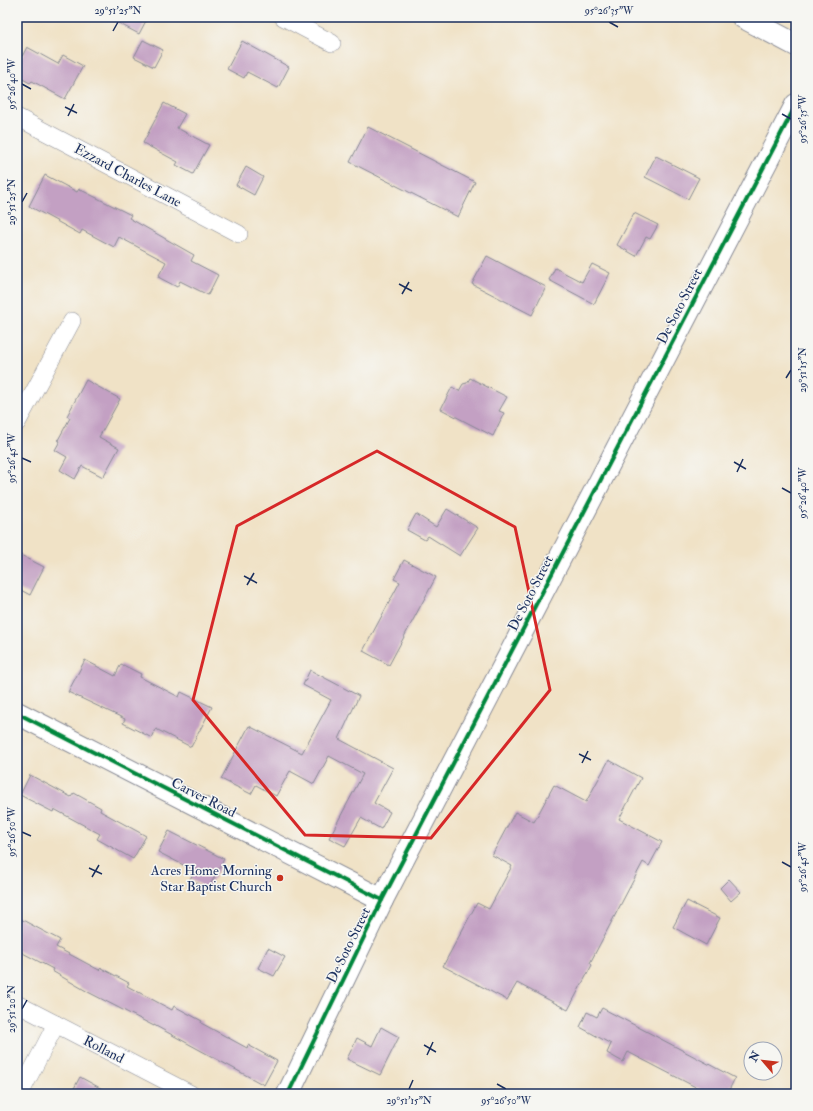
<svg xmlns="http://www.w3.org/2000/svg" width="813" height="1111" font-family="'IM FELL Double Pica',serif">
  <rect width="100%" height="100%" fill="#f6f6f2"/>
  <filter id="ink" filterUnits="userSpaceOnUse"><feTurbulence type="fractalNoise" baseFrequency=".025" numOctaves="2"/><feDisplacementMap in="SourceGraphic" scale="8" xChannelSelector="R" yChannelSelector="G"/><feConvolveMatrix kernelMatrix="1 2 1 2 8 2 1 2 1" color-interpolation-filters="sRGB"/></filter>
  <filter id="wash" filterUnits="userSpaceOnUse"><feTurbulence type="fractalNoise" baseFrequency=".012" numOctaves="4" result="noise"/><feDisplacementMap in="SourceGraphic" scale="16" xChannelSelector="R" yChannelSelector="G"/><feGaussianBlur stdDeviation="0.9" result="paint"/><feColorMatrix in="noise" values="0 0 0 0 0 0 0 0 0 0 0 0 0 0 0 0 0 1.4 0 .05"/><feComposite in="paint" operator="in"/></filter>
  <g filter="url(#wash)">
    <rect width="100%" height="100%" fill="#f0e2c6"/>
    <g id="blocks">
      <g fill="#c3a0c3">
        <polygon points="107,17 148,17 139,34"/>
        <polygon points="143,40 163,50 154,67 134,57"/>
        <polygon points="242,41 289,67 278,88 247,72 244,78 227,69"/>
        <polygon points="27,47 58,64 63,55 83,66 65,99 32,81 30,83 17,76 17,66"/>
        <polygon points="164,103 185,114 177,128 209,145 193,174 176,165 178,162 143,143"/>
        <polygon points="368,127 475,182 458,217 350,162"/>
        <polygon points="656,156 699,178 688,199 645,177"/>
        <polygon points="246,167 263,177 254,195 236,185"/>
        <polygon points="45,175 77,192 79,189 131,215 129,218 194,255 191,261 218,275 208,295 180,281 177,287 158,277 166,262 119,237 114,247 82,230 80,234 29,206"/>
        <polygon points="634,213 658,225 650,239 646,237 636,256 617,245"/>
        <polygon points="487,256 546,287 532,315 472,284"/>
        <polygon points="592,264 610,273 594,304 549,280 555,268 582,282"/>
        <polygon points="470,378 507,397 499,411 504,413 493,436 441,409 452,387 459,391 463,384 467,383"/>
        <polygon points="86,380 120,399 99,437 119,448 103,477 82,466 75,479 60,470 67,457 55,450 60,441 58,440 70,418 67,416"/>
        <polygon points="447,509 478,528 460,556 428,536 425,540 407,530 416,514 436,527"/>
        <polygon points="17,553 44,567 30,595 17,588"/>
        <polygon points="404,560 436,577 389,665 363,651 400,582 394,579"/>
        <polygon points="85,660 115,676 121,664 141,674 140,677 179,697 181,692 212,707 191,747 156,729 152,738 123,723 125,719 68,692"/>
        <polygon points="310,670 359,696 339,739 393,768 374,803 390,812 381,829 361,818 345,846 329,838 363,774 329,756 314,784 290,771 276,796 256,785 251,794 221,779 249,726 302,753 331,700 303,685"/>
        <polygon points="609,760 641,778 619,819 662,842 649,866 643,862 590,963 592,965 568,1010 517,983 507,1000 443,966 477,903 489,909 512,866 492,855 515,812 534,822 554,785 586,802"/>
        <polygon points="30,775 71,797 74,793 101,808 100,811 146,836 133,859 97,839 100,834 54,809 53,812 20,795"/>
        <polygon points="169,831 224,859 208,889 190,879 195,871 158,852"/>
        <polygon points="729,879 741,892 731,901 720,888"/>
        <polygon points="687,901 720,918 706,945 673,927"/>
        <polygon points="17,917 60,940 56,947 99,970 101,968 129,983 127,986 172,1010 174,1006 202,1021 201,1023 247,1048 248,1045 277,1061 264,1085 154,1025 154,1026 88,992 52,971 53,969 17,950"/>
        <polygon points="268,948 285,957 274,976 258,968"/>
        <polygon points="602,1008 735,1078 727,1094 709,1094 628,1052 623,1062 607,1053 611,1044 580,1027 587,1012 597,1017"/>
        <polygon points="381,1027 399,1037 380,1075 347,1059 357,1038 372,1046"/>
        <polygon points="80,1077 111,1094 71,1094"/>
      </g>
    </g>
  </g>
  <g filter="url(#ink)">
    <use href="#blocks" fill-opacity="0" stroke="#868892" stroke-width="1"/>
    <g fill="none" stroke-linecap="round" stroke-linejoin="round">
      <defs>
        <g id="minor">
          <polyline points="283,17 332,43"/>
          <polyline points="17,117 239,234"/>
          <polyline points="17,423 72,321"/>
          <polyline points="17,1004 191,1094"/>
          <polyline points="20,1094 56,1024"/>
        </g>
        <g id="tertiary">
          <polyline points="743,17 796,45"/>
          <polyline points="17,713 382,900"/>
          <polyline points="288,1094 382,900 796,105"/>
        </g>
      </defs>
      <use href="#minor" stroke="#868892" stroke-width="18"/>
      <use href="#tertiary" stroke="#868892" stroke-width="24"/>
      <use href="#minor" stroke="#fff" stroke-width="17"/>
      <use href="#tertiary" stroke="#fff" stroke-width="22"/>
      <defs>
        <g id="cycleway">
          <polyline points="17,713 382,900"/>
          <polyline points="288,1094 382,900 796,105"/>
        </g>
      </defs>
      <use href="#cycleway" stroke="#f6f6f2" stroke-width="6"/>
      <use href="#cycleway" stroke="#00873e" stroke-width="4"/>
    </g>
  </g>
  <path fill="none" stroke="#d62828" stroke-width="3" stroke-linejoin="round" d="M 377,451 L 515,527 L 550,690 L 431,838 L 305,835 L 193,700 L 237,526 Z"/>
  <path fill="none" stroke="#1b2f5e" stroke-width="1.5" d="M 609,22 L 618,27M 113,31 L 118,22M 22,84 L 31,89M 65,107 L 77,113M 782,114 L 791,119M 68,116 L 74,104M 22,202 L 27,193M 399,284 L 412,291M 402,294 L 409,282M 786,378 L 791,370M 22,458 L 31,462M 734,462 L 746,469M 737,472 L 743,459M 782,488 L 791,493M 244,576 L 257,583M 247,585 L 254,573M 579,754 L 591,760M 582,763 L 588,751M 22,832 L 31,836M 782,862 L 791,867M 89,868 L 102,874M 92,877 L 99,865M 22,1009 L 27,1000M 424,1045 L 436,1052M 427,1055 L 433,1042M 497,1084 L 506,1089M 409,1089 L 413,1080"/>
  <circle fill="#c8321e" stroke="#f6f6f2" stroke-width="1.5" cx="280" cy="878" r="4"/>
  <g text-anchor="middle" stroke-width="3" stroke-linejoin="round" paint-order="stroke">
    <g font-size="14" fill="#1b2f5e" stroke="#f6f6f2">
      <text transform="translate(128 175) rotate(28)" y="5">Ezzard Charles Lane</text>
      <text transform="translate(679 306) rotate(-63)" y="5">De Soto Street</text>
      <text transform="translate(530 593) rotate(-63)" y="5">De Soto Street</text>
      <text transform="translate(204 797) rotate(27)" y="5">Carver Road</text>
      <text transform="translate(348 945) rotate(-64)" y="5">De Soto Street</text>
      <text transform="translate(104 1049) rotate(27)" y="5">Rolland</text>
    </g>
    <g font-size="14" fill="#1b2f5e" stroke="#f6f6f2" text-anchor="end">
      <text x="272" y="875">Acres Home Morning<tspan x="272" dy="16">Star Baptist Church</tspan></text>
    </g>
  </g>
  <rect width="813" height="1111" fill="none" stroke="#f6f6f2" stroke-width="44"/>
  <g transform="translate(763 1061) rotate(298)"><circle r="19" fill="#f6f6f2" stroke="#9ea6b7"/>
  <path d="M0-3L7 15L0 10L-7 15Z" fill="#c8321e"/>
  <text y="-6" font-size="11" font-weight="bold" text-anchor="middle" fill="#1b2f5e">N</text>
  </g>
  <rect x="22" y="22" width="769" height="1067" fill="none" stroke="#1b2f5e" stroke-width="1.5"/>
  <g font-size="10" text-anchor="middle" fill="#1b2f5e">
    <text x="118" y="14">29°51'25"N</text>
    <text x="609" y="14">95°26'35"W</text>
    <text transform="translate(11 84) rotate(-90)" y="4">95°26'40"W</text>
    <text transform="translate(802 119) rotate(-90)" y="4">95°26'35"W</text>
    <text transform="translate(11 202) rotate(-90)" y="4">29°51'25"N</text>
    <text transform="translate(802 370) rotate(-90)" y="4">29°51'15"N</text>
    <text transform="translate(11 458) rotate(-90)" y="4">95°26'45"W</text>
    <text transform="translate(802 493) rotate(-90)" y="4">95°26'40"W</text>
    <text transform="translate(11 832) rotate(-90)" y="4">95°26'50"W</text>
    <text transform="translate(802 867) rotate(-90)" y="4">95°26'45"W</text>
    <text transform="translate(11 1009) rotate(-90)" y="4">29°51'20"N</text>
    <text x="409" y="1104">29°51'15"N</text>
    <text x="506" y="1104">95°26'50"W</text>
  </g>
</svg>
